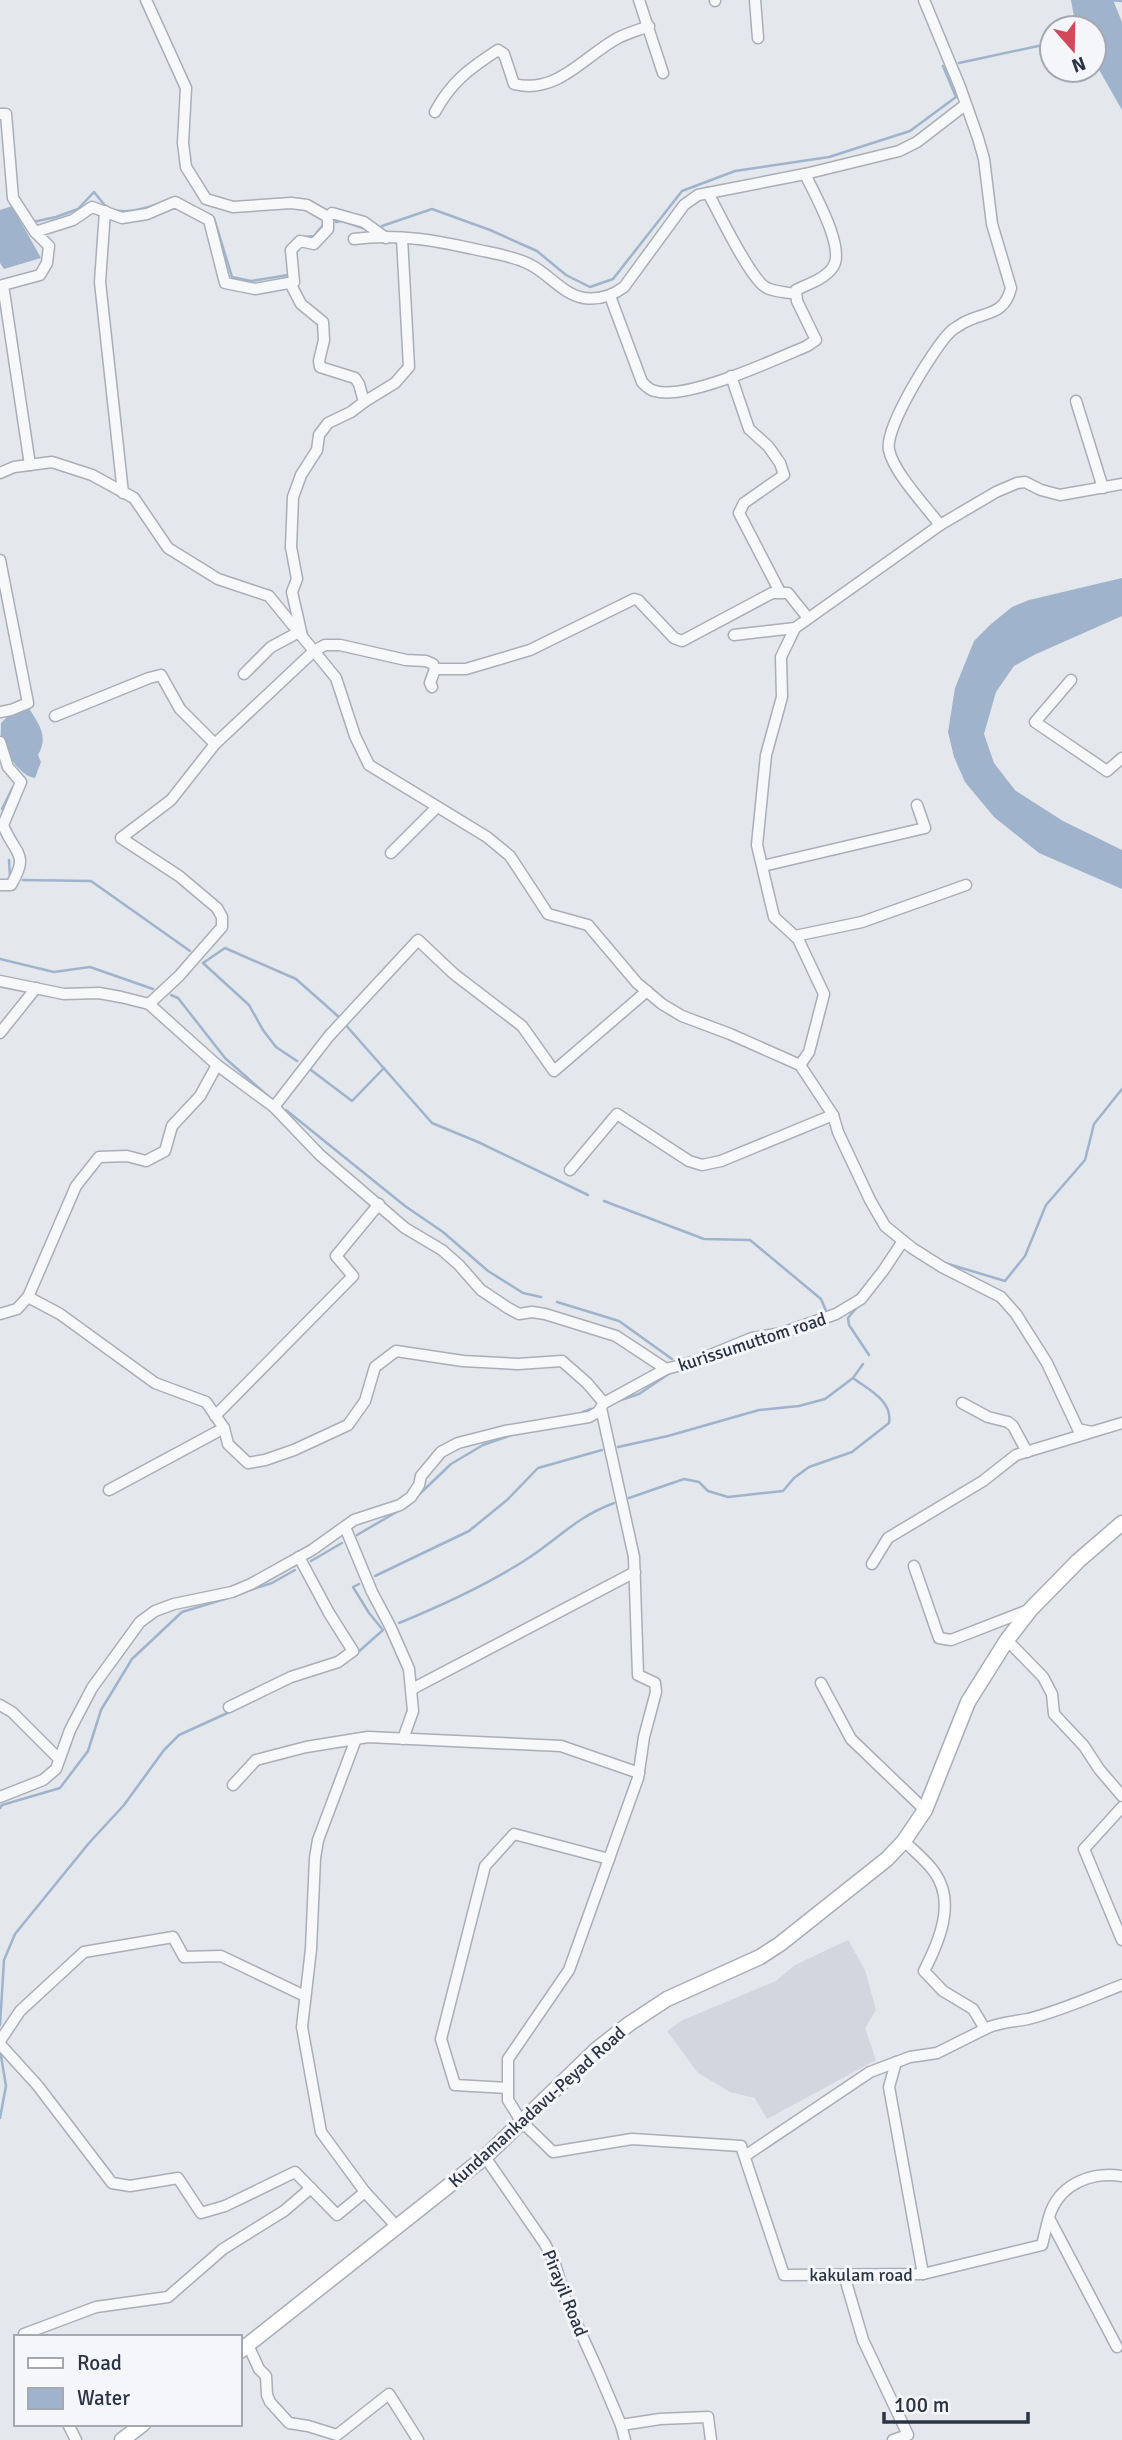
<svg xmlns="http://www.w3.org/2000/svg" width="1122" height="2440" font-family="Signika,sans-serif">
  <rect width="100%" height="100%" fill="#e4e7ec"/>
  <polygon fill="#d2d6de" points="848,1940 865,1970 876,2010 865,2028 876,2060 767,2119 755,2098 730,2092 698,2073 667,2031 683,2020 776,1981 795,1965"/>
  <g fill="#9fb4cc">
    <polygon points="1071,0 1113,0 1122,22 1122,110 1094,61 1094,28 1076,28"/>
    <polygon points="12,206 41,258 4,269 0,263 0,210"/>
    <polygon points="1122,578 1122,616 1034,655 1014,666 996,692 984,734 994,763 1039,821 1067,839 1122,861 1122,889 1039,853 994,817 965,782 954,757 948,732 955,688 974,641 991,624 1012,607 1029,600"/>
    <path d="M 29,708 C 39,725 49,736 38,755 L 41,762 L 35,778 C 22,777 5,754 2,741 C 0,736 1,729 1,723 L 10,714 Z"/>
  </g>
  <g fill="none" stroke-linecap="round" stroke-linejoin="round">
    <g stroke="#9fb4cc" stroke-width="2.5">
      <polyline points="1109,0 1122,1"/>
      <polyline points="959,63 1052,43"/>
      <path d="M 113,210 C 127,213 141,210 155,205"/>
      <polyline points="211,216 214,218 232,277 251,281 288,275"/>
      <polyline points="33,222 56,217 78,209 94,192 107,208"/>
      <polyline points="336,222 342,221 363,228"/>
      <polyline points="382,226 432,209 490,230 537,251 566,275 590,287 613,279 682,191 735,171 829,157 910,131 956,97 943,66"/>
      <polyline points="303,237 314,236 323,225"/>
      <polyline points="286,251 286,249 296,238"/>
      <polyline points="2,809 13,787"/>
      <polyline points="9,860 10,877"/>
      <polyline points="23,880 91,881 190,951"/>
      <polyline points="0,959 54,972 90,967 153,989"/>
      <polyline points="171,995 178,998 225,1058 269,1097"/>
      <polyline points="344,1023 432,1123 478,1142 588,1195"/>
      <polyline points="297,1061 276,1047 263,1030 249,1005 203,963 225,948 296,979 340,1018"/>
      <polyline points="311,1070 352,1101 384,1068"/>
      <polyline points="286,1110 405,1206 443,1232 488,1271 523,1293 541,1297"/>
      <polyline points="604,1201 704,1239 750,1240 821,1299 827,1313"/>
      <polyline points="945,1263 1005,1281 1025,1256 1046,1205 1085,1160 1094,1124 1122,1089"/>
      <polyline points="557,1302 619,1321 672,1359"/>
      <polyline points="857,1307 848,1318 849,1325 869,1355"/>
      <polyline points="621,1400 639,1394 670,1373"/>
      <polyline points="583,1412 591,1409"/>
      <polyline points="618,1447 668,1436 759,1410 799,1406 825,1399 853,1378"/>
      <path d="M 629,1498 L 684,1479 L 699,1482 L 708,1491 L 728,1497 L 783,1491 L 794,1478 L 809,1467 L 852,1452 L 889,1423 C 893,1401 869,1390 853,1378 L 863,1364"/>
      <polyline points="406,1507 451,1464 483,1445 515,1434"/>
      <polyline points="357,1535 400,1510"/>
      <polyline points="311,1561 342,1543"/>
      <polyline points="375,1576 469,1531 507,1500 538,1468 602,1450"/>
      <polyline points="244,1592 272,1583 295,1570"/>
      <path d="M 399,1623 C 443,1605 493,1582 533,1555 C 562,1535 579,1516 614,1503"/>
      <polyline points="356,1654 383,1630 369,1613 353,1587 359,1584"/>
      <polyline points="0,1808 2,1805 60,1788 88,1751 101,1710 132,1659 182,1612 228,1598"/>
      <polyline points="0,2025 4,1960 15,1934 89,1843 124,1805 164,1750 179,1735 234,1710"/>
      <polyline points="0,2050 6,2086 0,2118"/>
    </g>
    <polyline stroke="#9fb4cc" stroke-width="18" points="1012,799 1059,829 1122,860"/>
    <defs>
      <g id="street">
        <polyline points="146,0 186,88 183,143 186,167 206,199 233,207 291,203 307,205 328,217"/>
        <polyline points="639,0 663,73"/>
        <polyline points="715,0 715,1"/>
        <polyline points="755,0 758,38"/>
        <path d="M 924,0 L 960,87 L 978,138 L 984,159 L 992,224 L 1011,288 C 1004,317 984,311 963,323 C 959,326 953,329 950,332 C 934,348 884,428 889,450 C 894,473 925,505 940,525"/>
        <path d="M 435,112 C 451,82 470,68 498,50 L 504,54 L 514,84 C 557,95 584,56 618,38 C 627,33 639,30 649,26"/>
        <polyline points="0,114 6,114 13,198 35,232"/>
        <path d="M 708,193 C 718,211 751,281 767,288 C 775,292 786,292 795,294"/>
        <polyline points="105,211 100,282 123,493"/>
        <path d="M 354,239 C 399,233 439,241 483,251 C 498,254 515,257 529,264 C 548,273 562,294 584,298 C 599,300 612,296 624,287 L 684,205 L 698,195 L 805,174 L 899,151 L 917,142 L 965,105"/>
        <polyline points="290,283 301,304 323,322 324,340 319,361 320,367 355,378 359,384 364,402 351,412 328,423 319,435 317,450 301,475 293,497 291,547 297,579 292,592 302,636"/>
        <path d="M 610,296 L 642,382 C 646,386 649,390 655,391 C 686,401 776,359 807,346 L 816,340 L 797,301 L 796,290 C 808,284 825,279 833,267 C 846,249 814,193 805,174"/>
        <polyline points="731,376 749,429 768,446 780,463 784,475 744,503 739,513 780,592"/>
        <polyline points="1076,401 1103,488"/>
        <polyline points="364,402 395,383 409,367 402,238"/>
        <polyline points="30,465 3,285 40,275 47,263 49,246 35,232 73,220 92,207 122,218 147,214 175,202 209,220 225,283 255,289 294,282 291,250 300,241 314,244 328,229 328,217 332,213 364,222 386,238"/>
        <polyline points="0,473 14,467 52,462 92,475 134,498 168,548 218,579 269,596 336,678 355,736 369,765 487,837 510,856 548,914 588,925 637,983 662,1004 682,1016 730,1034 800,1065 833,1115 838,1132 870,1200 885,1226 912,1248 942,1267 1001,1297 1016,1314 1047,1363 1078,1429 1092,1432 1122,1423"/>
        <polyline points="0,560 28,703 11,710 0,712"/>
        <polyline points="795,628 781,657 782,697 766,755 757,845 774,917 798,939 824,994 809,1052 800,1065"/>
        <polyline points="734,635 795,628 940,525 996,492 1017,483 1025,482 1041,490 1060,495 1122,484"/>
        <polyline points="435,669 466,669 530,650 634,599 638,600 674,638 682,641 772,593 788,593 808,618"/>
        <polyline points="244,674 271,647 299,632"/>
        <polyline points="1071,680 1035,722 1107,771 1122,758"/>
        <polyline points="55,716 149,678 161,675 180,709 215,744"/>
        <path d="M 0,742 L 8,767 L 21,782 L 3,825 C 15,855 30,853 11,885 L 0,885"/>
        <polyline points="391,853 437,807"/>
        <polyline points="763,866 925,828 917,805"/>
        <polyline points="795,936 862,922 966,885"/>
        <polyline points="0,981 64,994 99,993 121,997 149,1004 179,976 222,927 222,917 217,908 179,876 121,838 171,800 215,744 314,651 325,645 340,645 406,660 426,661 433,664 435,669 430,683 432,687"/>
        <polyline points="647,991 554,1071 522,1026 454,974 418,940 329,1036 274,1107 320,1155 405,1228 442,1250 459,1265 481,1290 508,1308 519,1314 532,1312 545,1314 616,1336 666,1369"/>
        <polyline points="149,1004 217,1065 274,1107"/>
        <polyline points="0,1033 36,988"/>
        <polyline points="570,1170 617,1114 689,1161 702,1165 721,1161 833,1115"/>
        <polyline points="28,1297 76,1186 99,1157 127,1156 146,1161 165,1151 172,1126 200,1096 217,1065"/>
        <polyline points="0,1314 17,1309 28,1297 60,1314 155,1383 206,1402 224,1428 228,1444 248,1463 265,1460 294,1450 348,1425 365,1401 375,1367 396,1351 463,1361 518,1364 562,1361 587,1383 604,1403 666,1369 696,1361 752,1338 782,1333 836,1314 861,1299 883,1271 903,1241"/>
        <polyline points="962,1403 988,1417 1008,1422 1013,1426 1027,1452"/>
        <path d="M 601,1408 L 634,1557 L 638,1675 L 655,1683 L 656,1692 L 644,1737 L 638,1778 L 569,1970 L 508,2059 L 508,2100 L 521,2121 L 553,2152 L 632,2139 L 741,2146 L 784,2275 L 923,2274 L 1042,2245 C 1045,2234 1047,2222 1051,2211 C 1063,2182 1093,2172 1122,2176"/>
        <polyline points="215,1416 353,1276 336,1256 379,1204"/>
        <polyline points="109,1490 224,1428"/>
        <polyline points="345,1527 372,1592 390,1626 409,1669 413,1711 403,1739"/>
        <polyline points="872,1564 888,1538 983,1481 1016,1455 1089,1433"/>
        <polyline points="914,1566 939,1638 951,1640 1031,1609"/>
        <polyline points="1007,1640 1043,1677 1052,1694 1054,1714 1084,1746 1099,1769 1122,1796"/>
        <polyline points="821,1683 851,1739 925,1810"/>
        <polyline points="412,1689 635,1572"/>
        <polyline points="0,1705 12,1712 59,1759"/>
        <polyline points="229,1707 291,1677 338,1662 353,1651 329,1613 299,1557"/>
        <polyline points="356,1739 318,1840 315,1858 311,1949 302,2027 321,2132 365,2192 398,2228"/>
        <polyline points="233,1785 256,1760 306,1747 368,1737 561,1746 639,1773"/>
        <polyline points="0,1797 43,1780 56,1769 70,1730 92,1688 140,1622 155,1611 174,1604 232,1592 251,1584 312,1550 354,1520 400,1505 411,1497 419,1485 421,1476 441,1452 458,1443 505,1431 589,1417 598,1412 602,1406"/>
        <polyline points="1122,1807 1084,1849 1122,1940"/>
        <path d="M 904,1841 C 914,1851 927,1861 935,1873 C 956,1903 939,1942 924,1971 L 943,1991 L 973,2009 L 985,2029 C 998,2022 1013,2022 1028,2019 C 1060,2011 1091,1997 1122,1985"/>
        <polyline points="0,2041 20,2011 84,1952 173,1937 184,1957 221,1956 305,1996"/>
        <polyline points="0,2044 38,2086 112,2183 130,2186 178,2178 201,2213 225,2206 295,2172 337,2215 365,2192"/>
        <polyline points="896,2062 889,2087 923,2274"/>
        <polyline points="508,2088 455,2085 441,2039 485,1866 514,1834 609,1859"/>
        <polyline points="745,2156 870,2072 910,2057 937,2053 985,2029"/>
        <polyline points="485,2157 545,2244 555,2264 565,2298 599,2373 621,2425 625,2440"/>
        <polyline points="1049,2218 1117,2347"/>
        <polyline points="844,2275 863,2340 908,2435 893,2440"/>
        <polyline points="26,2337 24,2334 96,2307 168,2297 223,2249 284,2211 311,2188"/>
        <polyline points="248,2345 259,2369 266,2376 267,2395 270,2402 289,2423 308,2426 337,2435 389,2394 418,2440"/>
        <polyline points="68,2424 76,2440"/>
        <polyline points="621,2425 660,2419 708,2417 711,2440"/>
      </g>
      <g id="secondary">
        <polyline points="240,2351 485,2157 596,2050 629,2024 667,1999 760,1957 780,1944 887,1859 904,1841 925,1810 968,1702 1007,1640 1031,1609 1078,1561 1122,1523"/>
        <polyline points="122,2440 143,2424"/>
      </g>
    </defs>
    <use href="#street" stroke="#a9aeb7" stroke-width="13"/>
    <use href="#secondary" stroke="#a9aeb7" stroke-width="17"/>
    <use href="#street" stroke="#f7f8fa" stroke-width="10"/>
    <use href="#secondary" stroke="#fff" stroke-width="14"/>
  </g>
  <g text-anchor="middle" stroke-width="6" stroke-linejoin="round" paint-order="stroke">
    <g font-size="18" fill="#2b3445" stroke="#f4f6f9">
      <text transform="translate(752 1342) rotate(-18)" y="6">kurissumuttom road</text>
      <text transform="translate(537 2107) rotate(-42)" y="6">Kundamankadavu-Peyad Road</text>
      <text x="861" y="2281">kakulam road</text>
      <text transform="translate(565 2293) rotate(68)" y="6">Pirayil Road</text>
    </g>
  </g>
  <rect x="14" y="2335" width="228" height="91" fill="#f4f6f9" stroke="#a4a8b1" stroke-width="2"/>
  <rect x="28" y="2358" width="35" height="10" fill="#ffffff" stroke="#a4a8b1" stroke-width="2"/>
  <text x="77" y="2370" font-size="21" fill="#2b3445">Road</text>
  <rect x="28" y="2388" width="35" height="21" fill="#9fb4cc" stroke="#a4a8b1" stroke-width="2"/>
  <text x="77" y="2405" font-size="21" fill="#2b3445">Water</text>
  <g transform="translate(1073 49) rotate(160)"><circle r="33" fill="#f4f6f9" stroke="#a4a8b1" stroke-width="2"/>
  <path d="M0-5L12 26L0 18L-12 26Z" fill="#d1495b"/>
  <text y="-10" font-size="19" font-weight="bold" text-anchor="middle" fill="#2b3445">N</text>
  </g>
  <path d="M884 2412v10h144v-10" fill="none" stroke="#2b3445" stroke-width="3.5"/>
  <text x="894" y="2412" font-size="21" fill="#2b3445" stroke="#f4f6f9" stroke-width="5" paint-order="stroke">100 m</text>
</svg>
